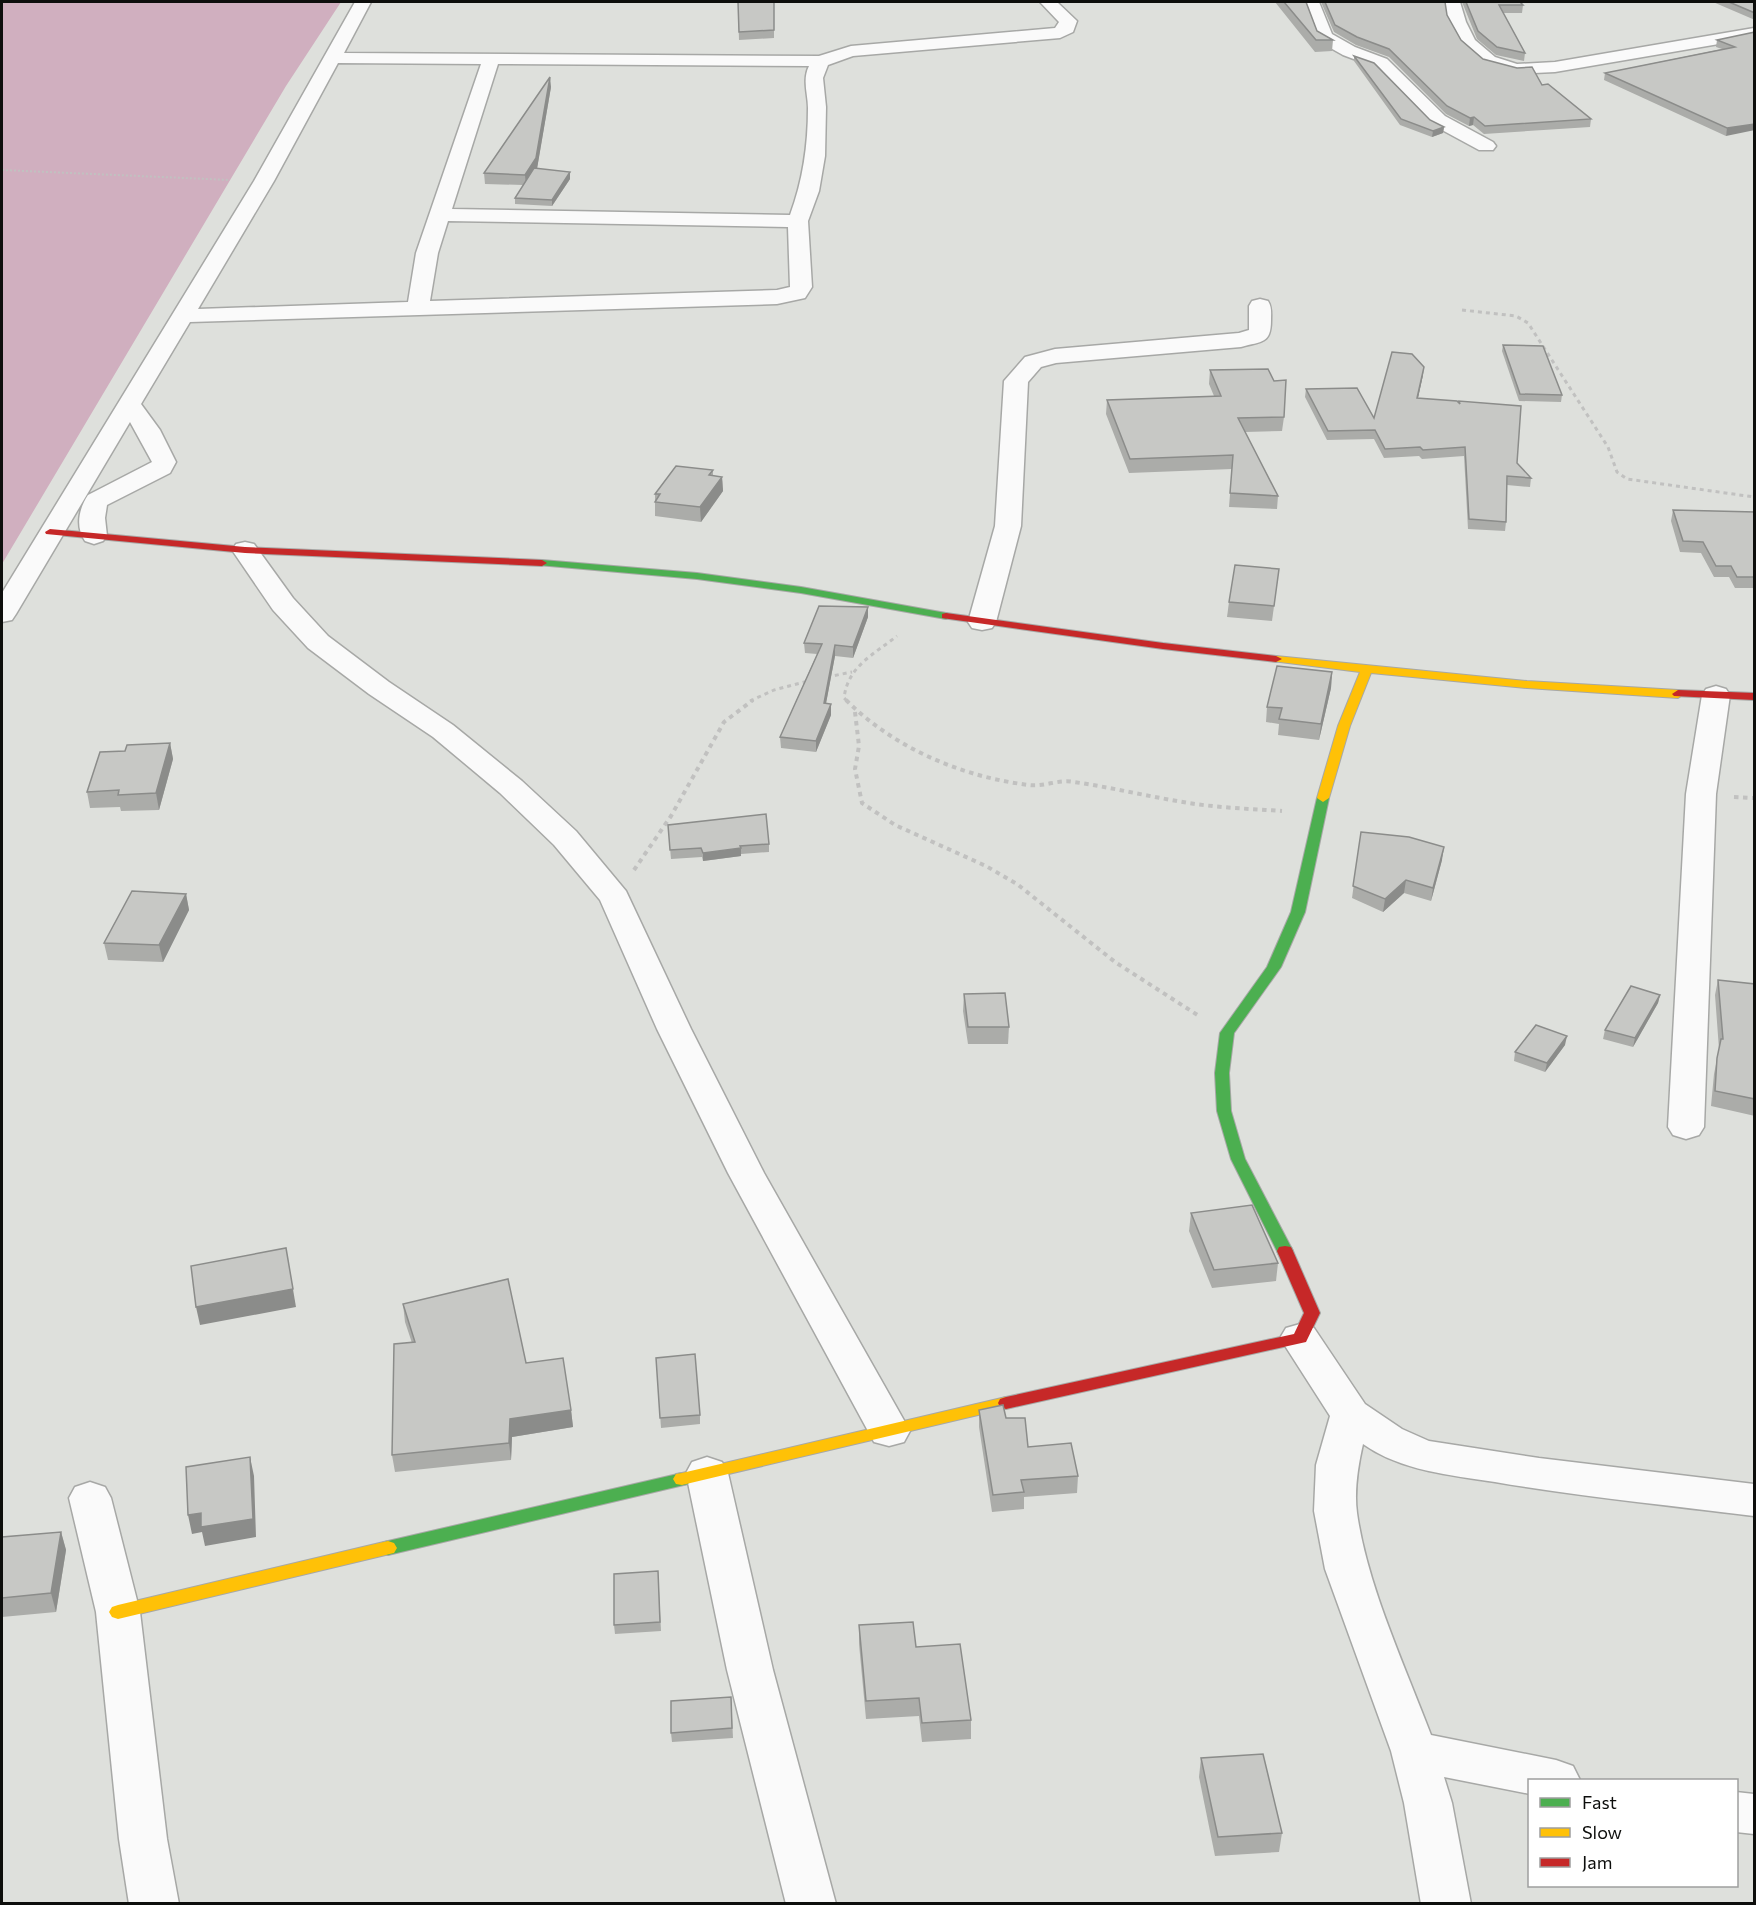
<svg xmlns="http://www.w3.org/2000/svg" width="1756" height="1905" font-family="Commissioner,sans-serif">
  <rect width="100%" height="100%" fill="#dee0dc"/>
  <polygon fill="#d0afbf" points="2,2 341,2 286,86 2,564"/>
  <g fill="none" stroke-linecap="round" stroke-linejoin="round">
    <defs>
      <g id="street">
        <path d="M 355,2 L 371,2 L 344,53 L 819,56 L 851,46 L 1055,28 L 1059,22 L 1040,2 L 1057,2 L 1077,21 L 1073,32 L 1060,38 L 853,56 L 828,65 L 823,78 L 826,107 L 825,156 L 819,191 L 808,221 L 812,287 L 805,298 L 777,304 L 190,322 L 141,404 L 160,430 L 176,462 L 170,473 L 107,505 L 105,518 L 107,536 L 103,541 L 94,544 L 85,541 C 75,527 79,508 88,495 L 152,462 L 130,422 L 16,614 L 12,620 L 2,622 L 2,593 L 254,181 ZM 338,63 L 481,64 L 416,253 L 408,302 L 198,309 L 274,181 ZM 498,64 L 809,66 C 802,80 808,94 808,108 C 808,145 803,180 790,215 L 452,209 ZM 448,221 L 788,227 L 790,287 L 777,290 L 430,301 L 438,253 Z"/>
        <polygon points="1303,2 1319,2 1332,34 1355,47 1387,59 1445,116 1493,142 1496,146 1493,150 1479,150 1431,124 1375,67 1343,55 1318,41"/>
        <polygon points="1444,2 1460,2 1466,22 1475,40 1495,57 1517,64 1555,62 1754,28 1754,38 1555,72 1516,74 1483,65 1462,47 1448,22"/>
        <path d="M 1260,299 L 1268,301 C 1272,307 1271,313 1271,320 C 1271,344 1262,341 1241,347 L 1056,363 L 1041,367 L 1028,382 L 1021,526 L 996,622 L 992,628 L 982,630 L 972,628 L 968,622 L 995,526 L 1004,381 L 1025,357 L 1055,349 L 1239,333 L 1249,330 L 1249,306 L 1252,301 Z"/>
        <polygon points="245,542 254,544 293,598 328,636 389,682 453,725 522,781 576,831 626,891 691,1029 764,1173 910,1431 904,1442 889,1446 874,1442 868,1431 728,1173 657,1029 600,900 554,845 500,793 433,737 369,694 308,648 273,610 232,550 236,544"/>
        <polygon points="1716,686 1726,689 1730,695 1716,794 1704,1127 1699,1135 1686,1139 1673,1135 1668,1127 1686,794 1702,695 1706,689"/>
        <path d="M 1300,1324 L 1314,1328 L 1365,1404 L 1402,1429 L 1429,1441 L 1539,1458 L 1754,1484 L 1754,1516 C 1667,1505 1581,1497 1495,1482 C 1450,1475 1401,1471 1363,1444 C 1358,1466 1354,1491 1357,1513 C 1367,1585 1405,1666 1431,1735 L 1556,1760 L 1573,1766 L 1580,1780 L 1530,1780 L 1530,1794 L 1444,1777 L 1452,1803 L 1471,1904 L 1421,1904 L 1404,1803 L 1391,1751 L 1325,1569 L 1314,1511 L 1316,1465 L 1330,1416 L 1280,1338 L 1286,1328 Z"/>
        <polygon points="707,1457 722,1462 728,1473 773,1670 836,1904 786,1904 727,1670 686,1473 692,1462"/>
        <polygon points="90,1482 105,1487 111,1498 140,1612 167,1839 179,1904 129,1904 119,1839 96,1612 69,1498 75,1487"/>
        <polygon points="1736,1792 1754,1794 1754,1834 1736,1832"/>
      </g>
      <g id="fast">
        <polygon points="542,560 697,573 801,587 946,613 952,616 946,619 801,593 697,579 538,565 538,561"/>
        <polygon points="1323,794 1329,798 1305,912 1281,967 1234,1033 1229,1073 1231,1111 1245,1159 1293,1251 1291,1255 1279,1255 1231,1159 1217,1111 1215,1073 1220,1033 1267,967 1291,912 1317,798"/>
        <polygon points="682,1473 688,1474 691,1479 688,1484 388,1555 382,1553 379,1548 382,1543 388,1541"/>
      </g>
      <g id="slow">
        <polygon points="1276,656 1527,681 1678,690 1684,694 1678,698 1527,688 1371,673 1350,726 1329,798 1323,802 1317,798 1338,726 1360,672 1272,661 1270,659"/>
        <polygon points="1006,1397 1012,1399 1014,1403 1012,1407 682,1485 676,1484 673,1479 676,1474 682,1473"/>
        <polygon points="388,1541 394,1543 397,1548 394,1553 118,1619 112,1617 109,1612 112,1607 118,1605"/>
      </g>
      <g id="jam">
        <polygon points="50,529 245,547 542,560 547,563 542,566 245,553 46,534 45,532"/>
        <polygon points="946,613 1163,643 1276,656 1282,659 1276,662 1163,649 942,618 942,614"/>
        <polygon points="1678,690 1754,693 1754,700 1674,696 1672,694"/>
        <polygon points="1285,1246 1291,1247 1293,1251 1320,1313 1306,1342 1006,1409 1000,1407 998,1403 1000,1399 1006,1397 1294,1334 1304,1313 1277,1251 1279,1247"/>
      </g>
    </defs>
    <use href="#street" stroke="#a7a8a6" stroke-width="3"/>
    <use href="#fast" stroke="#a7a8a6" stroke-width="2"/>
    <use href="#slow" stroke="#a7a8a6" stroke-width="2"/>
    <use href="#jam" stroke="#a7a8a6" stroke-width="2"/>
    <polyline stroke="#c1c1c0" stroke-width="2" stroke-dasharray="2 2" stroke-linecap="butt" points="2,170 230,180"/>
    <g stroke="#c1c1c0" stroke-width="3" stroke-dasharray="4 4" stroke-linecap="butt">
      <polyline points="1462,310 1516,316 1528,323 1608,447 1617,472 1627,479 1754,497"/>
      <polyline points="827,677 852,672"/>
      <polyline points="750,701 774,690 808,681"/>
      <path d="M 847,701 L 844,698 C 848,666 873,655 897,636"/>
    </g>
    <g stroke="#c1c1c0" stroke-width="4" stroke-dasharray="4.5 4.5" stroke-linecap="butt">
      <path d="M 846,700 C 894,748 962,777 1029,785 C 1044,787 1059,779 1074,782 C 1115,788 1155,798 1195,804 C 1224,808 1253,809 1282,811"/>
      <polyline points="855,712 859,746 855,769 862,803 895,825 986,866 1017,884 1115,962 1199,1016"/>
      <polyline points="1734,797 1754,798"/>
      <polyline points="634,870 671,816 724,722 753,700"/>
    </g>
    <use href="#street" fill="#fafafa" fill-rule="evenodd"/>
    <use href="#fast" fill="#4caf50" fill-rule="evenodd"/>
    <use href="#slow" fill="#ffc107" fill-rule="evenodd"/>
    <use href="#jam" fill="#c62828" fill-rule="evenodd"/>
  </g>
  <g fill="#abaca9">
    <polygon points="738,2 774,2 774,38 739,40"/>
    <polygon points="1275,2 1306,2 1317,31 1333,40 1332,51 1315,52"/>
    <polygon points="1321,2 1445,2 1447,15 1461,40 1483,59 1542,85 1591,119 1590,127 1484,134 1473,125 1469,126 1446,114 1389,57 1356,45 1334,32"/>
    <polygon points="1462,2 1520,2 1523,5 1522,13 1503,13 1525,53 1524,61 1496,55 1477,39"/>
    <polygon points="1713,2 1755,2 1755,20"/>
    <polygon points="1755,32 1726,136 1604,80 1605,73 1722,49 1716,47 1717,40"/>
    <polygon points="1354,56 1430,120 1444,127 1443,133 1432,137 1400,125 1354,61"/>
    <polygon points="551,87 537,168 570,179 552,206 515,204 515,198 523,185 485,184 484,173"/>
    <polygon points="1503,345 1562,395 1561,402 1519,401 1502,351"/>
    <polygon points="1210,370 1284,417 1282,431 1245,432 1278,496 1277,509 1229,507 1232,469 1129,473 1106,414 1107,400 1214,396 1209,384"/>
    <polygon points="1423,375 1418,398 1517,463 1531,478 1530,487 1507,485 1506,522 1505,531 1468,529 1464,456 1422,459 1419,456 1384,458 1374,439 1327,440 1305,397 1306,389 1374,418"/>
    <polygon points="713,470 713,476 722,477 723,491 701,522 655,516 655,494"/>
    <polygon points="1673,510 1755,512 1755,588 1735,588 1729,577 1714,577 1701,553 1680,552 1671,521"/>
    <polygon points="1279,569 1272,621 1227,617 1229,602"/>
    <polygon points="868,607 868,617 853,658 835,656 826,703 831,715 816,752 781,748 780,737 817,654 805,653 804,643"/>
    <polygon points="1332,672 1331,688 1319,740 1278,735 1279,724 1266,722 1267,707"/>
    <polygon points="170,743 173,759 159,810 121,811 120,807 90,808 87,792 125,751"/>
    <polygon points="668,825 769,844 769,852 741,854 741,856 703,861 702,857 671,859"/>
    <polygon points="1361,832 1442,860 1431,901 1404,893 1383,912 1352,898"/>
    <polygon points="186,894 189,910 163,962 108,960 104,943"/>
    <polygon points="1718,980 1755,984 1755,1116 1711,1106 1714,1074 1719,1049 1715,995"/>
    <polygon points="964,994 1009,1027 1008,1044 968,1044 963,1011"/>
    <polygon points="1660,995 1658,1003 1633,1047 1603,1039 1605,1030"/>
    <polygon points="1565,1045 1545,1072 1514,1061 1515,1052"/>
    <polygon points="1191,1213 1278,1263 1276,1281 1212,1288 1189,1231"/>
    <polygon points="403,1304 526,1363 571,1410 573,1427 512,1437 511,1460 395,1472 392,1455 412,1343 405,1322"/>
    <polygon points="656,1358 700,1415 700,1424 661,1428"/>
    <polygon points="979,1410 1006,1418 1028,1447 1078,1476 1077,1493 1024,1497 1024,1509 992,1512 979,1427"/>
    <polygon points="61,1532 66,1550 56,1612 2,1617 2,1537"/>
    <polygon points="658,1571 661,1631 615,1634 614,1625"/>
    <polygon points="859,1625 916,1647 971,1720 971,1739 922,1742 919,1716 866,1719 859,1644"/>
    <polygon points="731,1697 733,1738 672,1742 671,1733"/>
    <polygon points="1201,1758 1282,1833 1279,1852 1215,1856 1199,1777"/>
  </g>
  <g fill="#8b8c8a">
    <polygon points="550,77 551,87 537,169 526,186 525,175"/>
    <polygon points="1474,117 1473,125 1469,126 1470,118"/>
    <polygon points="1755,124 1755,130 1726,136 1727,128"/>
    <polygon points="1444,127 1443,133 1432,137 1433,131"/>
    <polygon points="570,172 570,179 552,206 552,200"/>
    <polygon points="1424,367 1423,375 1416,407 1417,398"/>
    <polygon points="722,477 723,491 701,522 700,507"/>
    <polygon points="868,607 868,617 853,658 853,647"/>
    <polygon points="835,645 835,656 824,714 824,703"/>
    <polygon points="1332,672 1331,688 1319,740 1321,724"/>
    <polygon points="831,704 831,715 816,752 816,741"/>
    <polygon points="170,743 173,759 159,810 156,793"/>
    <polygon points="1444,847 1442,860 1431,901 1433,888"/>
    <polygon points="741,848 741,856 703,861 703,853"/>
    <polygon points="1406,880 1404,893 1383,912 1385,899"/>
    <polygon points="186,894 189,910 163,962 159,945"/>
    <polygon points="1660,995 1658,1003 1633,1047 1635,1038"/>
    <polygon points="1567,1036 1565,1045 1545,1072 1547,1063"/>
    <polygon points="286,1248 296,1307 200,1325 196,1307"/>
    <polygon points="571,1410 573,1427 512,1437 511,1460 509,1443 510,1419"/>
    <polygon points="250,1457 254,1476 256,1537 205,1546 202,1532 192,1534 188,1515 201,1513"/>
    <polygon points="61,1532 66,1550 56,1612 51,1593"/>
  </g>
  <g fill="#c7c8c5" stroke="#8b8c8a" stroke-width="1.5">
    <polygon points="738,2 774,2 774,30 739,32"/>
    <polygon points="1284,2 1306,2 1317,31 1333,40 1316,40"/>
    <polygon points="1325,2 1445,2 1447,15 1461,40 1483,59 1517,68 1532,67 1542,85 1548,84 1591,119 1485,126 1474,117 1470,118 1447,106 1389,49 1357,37 1335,25"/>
    <polygon points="1466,2 1520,2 1523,5 1499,5 1525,53 1497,47 1478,31"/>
    <polygon points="1729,2 1755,2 1755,13"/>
    <polygon points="1755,32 1755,124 1727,128 1605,73 1735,47 1717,40"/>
    <polygon points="1354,56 1374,63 1430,120 1444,127 1433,131 1401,119"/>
    <polygon points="550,77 536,158 525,175 484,173"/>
    <polygon points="534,168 570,172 552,200 515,198"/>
    <polygon points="1503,345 1543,346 1562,395 1520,394"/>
    <polygon points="1392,352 1412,354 1424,367 1417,398 1457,401 1460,404 1459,401 1521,406 1517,463 1531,478 1507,476 1506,522 1469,519 1465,447 1423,450 1420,447 1385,449 1375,430 1328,431 1306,389 1357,388 1374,418"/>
    <polygon points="1268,369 1274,381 1286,380 1284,417 1238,418 1278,496 1230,493 1233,455 1130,459 1107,400 1221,396 1210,370"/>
    <polygon points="676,466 713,470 709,475 722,477 700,507 655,502 660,494 655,494"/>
    <polygon points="1673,510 1755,512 1755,577 1737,577 1731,566 1716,566 1703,542 1683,541"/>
    <polygon points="1235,565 1279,569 1274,606 1229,602"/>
    <polygon points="819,606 868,607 853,647 835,645 824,703 831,704 816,741 780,737 822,644 804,643"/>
    <polygon points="1277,666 1332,672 1321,724 1279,719 1282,708 1267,707"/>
    <polygon points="170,743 156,793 118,795 119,790 87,792 100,752 125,751 127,745"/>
    <polygon points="766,814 769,844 740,846 741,848 703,853 701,848 670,850 668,825"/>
    <polygon points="1361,832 1409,837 1444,847 1433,888 1406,880 1385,899 1353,886"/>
    <polygon points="132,891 186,894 159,945 104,943"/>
    <polygon points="1718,980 1755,984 1755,1099 1715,1091 1717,1058 1721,1039 1723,1039"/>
    <polygon points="1631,986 1660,995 1635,1038 1605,1030"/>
    <polygon points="1005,993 1009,1027 968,1027 964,994"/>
    <polygon points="1536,1025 1567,1036 1547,1063 1515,1052"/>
    <polygon points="1252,1205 1278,1263 1214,1270 1191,1213"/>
    <polygon points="286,1248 293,1289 196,1307 191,1266"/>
    <polygon points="508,1279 526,1363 563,1358 571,1410 510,1419 509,1443 392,1455 394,1344 415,1342 403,1304"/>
    <polygon points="695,1354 700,1415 660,1418 656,1358"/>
    <polygon points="1003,1405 1006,1418 1025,1418 1028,1447 1071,1443 1078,1476 1021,1480 1024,1492 993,1495 979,1410"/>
    <polygon points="250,1457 253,1519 201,1527 201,1513 188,1515 186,1467"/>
    <polygon points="61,1532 51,1593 2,1598 2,1537"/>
    <polygon points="658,1571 660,1622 614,1625 614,1574"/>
    <polygon points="913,1622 916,1647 960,1644 971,1720 922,1723 919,1698 866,1701 859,1625"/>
    <polygon points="731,1697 732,1728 671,1733 671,1701"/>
    <polygon points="1263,1754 1282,1833 1218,1837 1201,1758"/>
  </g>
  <rect width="1756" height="1905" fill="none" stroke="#0d0e0c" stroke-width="6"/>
  <rect x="1528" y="1779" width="210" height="108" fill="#ffffff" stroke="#9e9f9e" stroke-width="1.5"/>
  <rect x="1540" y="1798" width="30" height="9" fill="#4caf50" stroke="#9e9f9e" stroke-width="1.5"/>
  <text x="1582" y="1809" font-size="18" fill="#0d0e0c">Fast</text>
  <rect x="1540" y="1828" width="30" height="9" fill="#ffc107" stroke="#9e9f9e" stroke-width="1.5"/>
  <text x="1582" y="1839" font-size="18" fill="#0d0e0c">Slow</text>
  <rect x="1540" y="1858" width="30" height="9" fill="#c62828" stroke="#9e9f9e" stroke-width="1.5"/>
  <text x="1582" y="1869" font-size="18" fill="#0d0e0c">Jam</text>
</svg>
